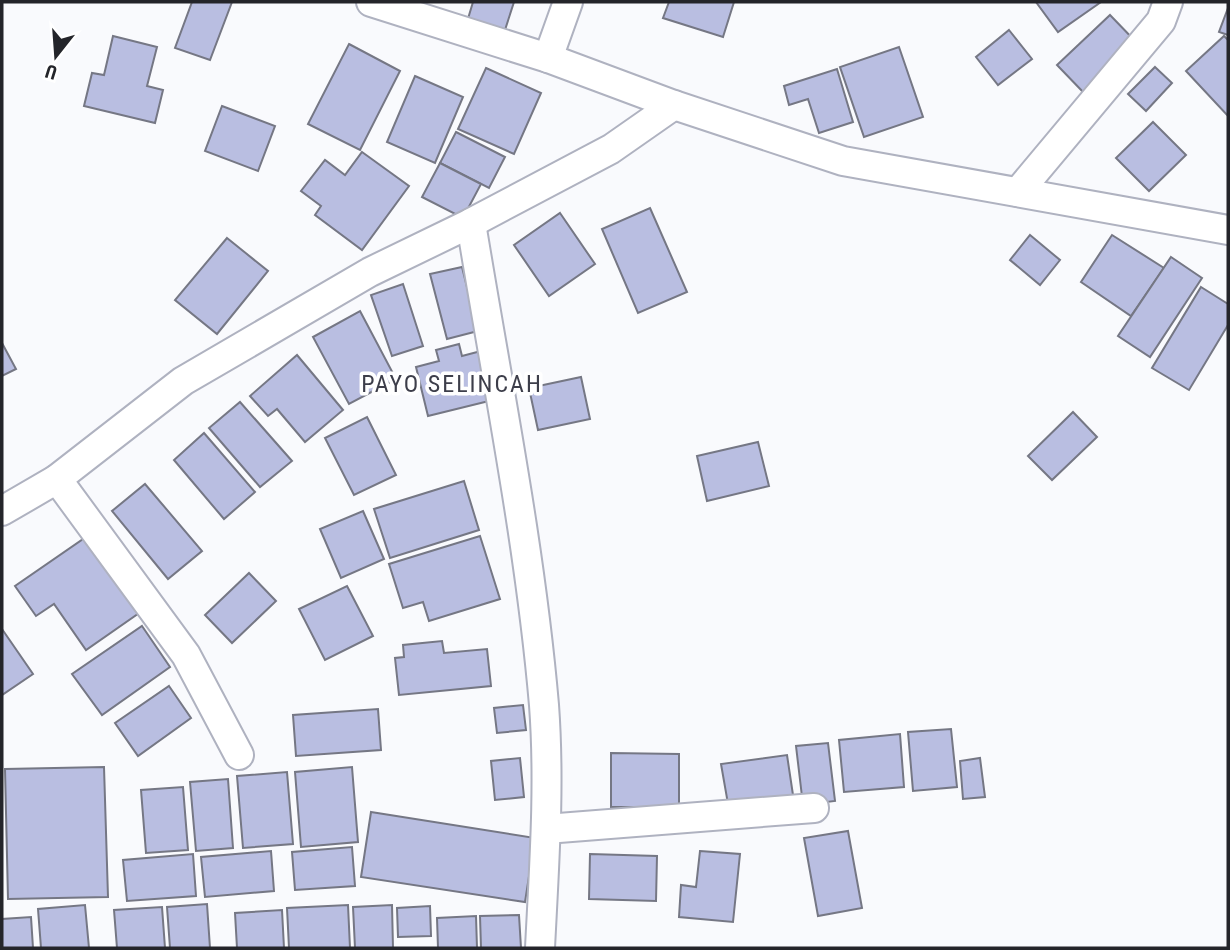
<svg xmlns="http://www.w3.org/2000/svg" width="1230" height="950" font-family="'Roboto Condensed',sans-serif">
  <rect width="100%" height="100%" fill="#f9fafd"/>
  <g fill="#b9bee1" stroke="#757784" stroke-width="2">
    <polygon points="192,2 232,2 210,60 175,48"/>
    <polygon points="473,2 514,2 504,33 467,22"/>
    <polygon points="669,2 734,2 723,37 663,18"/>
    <polygon points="1036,2 1101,2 1058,32"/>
    <polygon points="1228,8 1228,35 1219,32"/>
    <polygon points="1110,15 1138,44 1085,94 1057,65"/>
    <polygon points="1009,30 1032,59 998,85 976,57"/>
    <polygon points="113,36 157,47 147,86 163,90 155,123 84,106 92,73 104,75"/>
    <polygon points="1224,36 1228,40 1228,116 1186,71"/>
    <polygon points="349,44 400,71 360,150 308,124"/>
    <polygon points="899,47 923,117 864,137 840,67"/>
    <polygon points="1155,67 1172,83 1146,111 1128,94"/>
    <polygon points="486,68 541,93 514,154 458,129"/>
    <polygon points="837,69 853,122 819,133 808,99 789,105 784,86"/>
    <polygon points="415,76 463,97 435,163 387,142"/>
    <polygon points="222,106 275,126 258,171 205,151"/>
    <polygon points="1153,122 1186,155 1149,191 1116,158"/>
    <polygon points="456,132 505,157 489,188 440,163"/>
    <polygon points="362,152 409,186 362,250 315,215 321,206 301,191 325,160 345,175"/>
    <polygon points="440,163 481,184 463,218 422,197"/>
    <polygon points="650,208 687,292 638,313 602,229"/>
    <polygon points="560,213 595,264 549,296 514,245"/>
    <polygon points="1030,235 1060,260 1040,285 1010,260"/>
    <polygon points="1112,235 1164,268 1131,316 1081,282"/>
    <polygon points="227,238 268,271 217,334 175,300"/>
    <polygon points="1171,257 1202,278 1150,357 1118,336"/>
    <polygon points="462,267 478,331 447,339 430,274"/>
    <polygon points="403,284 423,346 392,356 371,295"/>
    <polygon points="1201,287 1228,304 1228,325 1189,390 1152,368"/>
    <polygon points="360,311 396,379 349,404 313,337"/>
    <polygon points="2,343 16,369 2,376"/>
    <polygon points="459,344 462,356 481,351 493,400 428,416 416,367 439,361 436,350"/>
    <polygon points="297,355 343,410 305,442 277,409 268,416 250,396"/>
    <polygon points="581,377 590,419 538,430 529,388"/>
    <polygon points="240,402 292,461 260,487 209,428"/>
    <polygon points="1073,412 1097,437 1052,480 1028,456"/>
    <polygon points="367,417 396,475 354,495 325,438"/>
    <polygon points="204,433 255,492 224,519 174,460"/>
    <polygon points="758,442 769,486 707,501 697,456"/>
    <polygon points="464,481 479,530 390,558 374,509"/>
    <polygon points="145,484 202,551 168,579 112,511"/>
    <polygon points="363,511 384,559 341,578 320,529"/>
    <polygon points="89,535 142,611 86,650 54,604 36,616 15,586"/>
    <polygon points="480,536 500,599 429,621 423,602 403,608 389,564"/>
    <polygon points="249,573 276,601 232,643 205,615"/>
    <polygon points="347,586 373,636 325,660 299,609"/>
    <polygon points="142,626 170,667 102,715 72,674"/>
    <polygon points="2,629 33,674 2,695"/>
    <polygon points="442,641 444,653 487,649 491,686 399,695 395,658 404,657 403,645"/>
    <polygon points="169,686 191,718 138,756 115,723"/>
    <polygon points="523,705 526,730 497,733 494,708"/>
    <polygon points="378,709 381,750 296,756 293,715"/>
    <polygon points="951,729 957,787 913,791 908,732"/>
    <polygon points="900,734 904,787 844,792 839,740"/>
    <polygon points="828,743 835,801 803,805 796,746"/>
    <polygon points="611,753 679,754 679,807 611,807"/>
    <polygon points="787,755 793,795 728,804 721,764"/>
    <polygon points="520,758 524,797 495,800 491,761"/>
    <polygon points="980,758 985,797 963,799 960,761"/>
    <polygon points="104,767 108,897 8,899 5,769"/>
    <polygon points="352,767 358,842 301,847 295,772"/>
    <polygon points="287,772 293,844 243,848 237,776"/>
    <polygon points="228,779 233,848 196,851 190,782"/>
    <polygon points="183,787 188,850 146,853 141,790"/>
    <polygon points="371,812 535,838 525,902 361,877"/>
    <polygon points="848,831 862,908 818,916 804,838"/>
    <polygon points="352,847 355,886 295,890 292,852"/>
    <polygon points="271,851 274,891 205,897 201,857"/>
    <polygon points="700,851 740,854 733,922 679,917 681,885 696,887"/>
    <polygon points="193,854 196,896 127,901 123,860"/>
    <polygon points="590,854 657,856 656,901 589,899"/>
    <polygon points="207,904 210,948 170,948 167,907"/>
    <polygon points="85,905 89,948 41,948 38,909"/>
    <polygon points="348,905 350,948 289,948 287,908"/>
    <polygon points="392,905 393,948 355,948 353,907"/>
    <polygon points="430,906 431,936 398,937 397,908"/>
    <polygon points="162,907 165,948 117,948 114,910"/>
    <polygon points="282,910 284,948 237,948 235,913"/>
    <polygon points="519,915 521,948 481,948 480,916"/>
    <polygon points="476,916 477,948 438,948 437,918"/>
    <polygon points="31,917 33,948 2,948 2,919"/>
  </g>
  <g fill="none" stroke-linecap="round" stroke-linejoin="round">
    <defs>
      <g id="minor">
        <polyline points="371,2 548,58 674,105 843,161 1228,230"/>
        <polyline points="548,58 568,2"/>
        <polyline points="1018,192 1161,21 1168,2"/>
        <path d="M 471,223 C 497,383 530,543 544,705 C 550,786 544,868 540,948"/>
        <polyline points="57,479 186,655 239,755"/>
        <polyline points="2,511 57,479 183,381 370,272 471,223 611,149 674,105"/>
        <polyline points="546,829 814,808"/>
      </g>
    </defs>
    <use href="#minor" stroke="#afb2c0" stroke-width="32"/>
    <use href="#minor" stroke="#fff" stroke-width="28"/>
  </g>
  <g text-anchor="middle" stroke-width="7" stroke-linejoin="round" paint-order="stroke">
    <g font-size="24" letter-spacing="2" fill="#3d3e4a" stroke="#fff">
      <text x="452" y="392">PAYO SELINCAH</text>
    </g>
  </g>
  <rect width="1230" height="950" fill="none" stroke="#24252a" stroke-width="7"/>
  <g transform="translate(56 56) rotate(197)" stroke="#ffffff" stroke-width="5" paint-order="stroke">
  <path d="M0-5L12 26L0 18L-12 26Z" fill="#24252a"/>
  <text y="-10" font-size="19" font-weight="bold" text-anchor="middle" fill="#24252a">U</text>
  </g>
</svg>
